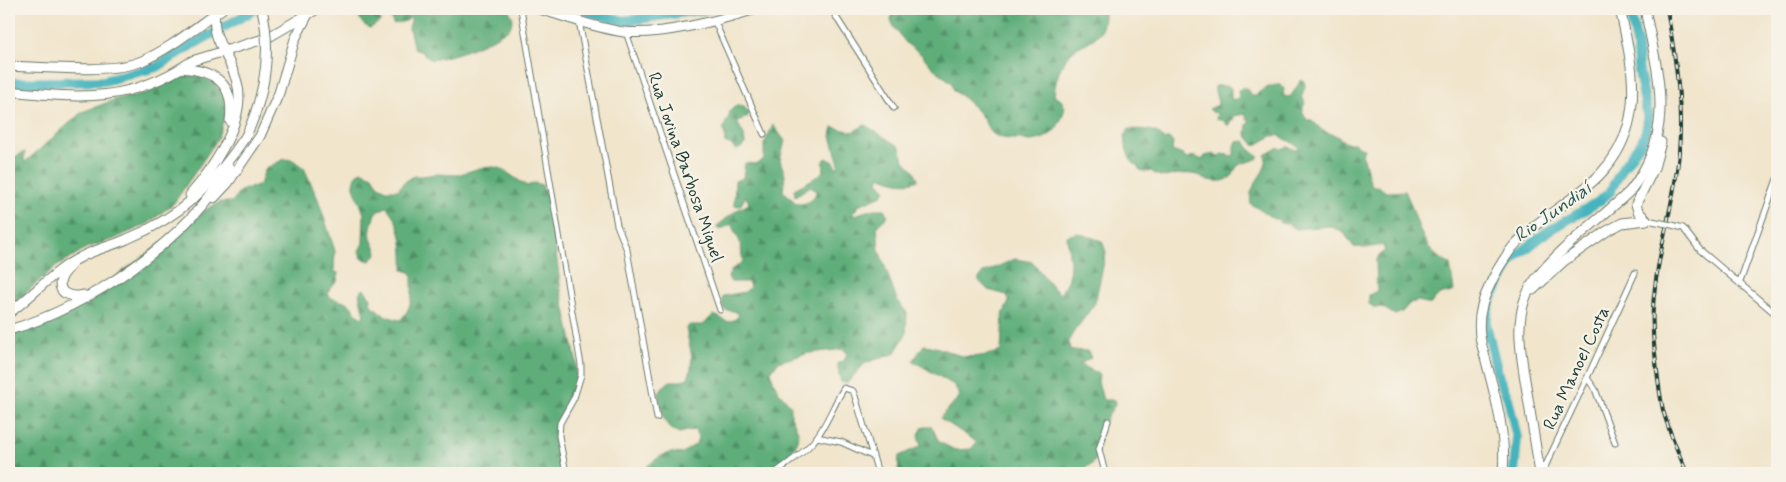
<svg xmlns="http://www.w3.org/2000/svg" width="1786" height="482" font-family="Mynerve,sans-serif">
  <defs>
    <pattern id="forest-firs" width="22" height="20" patternUnits="userSpaceOnUse" patternTransform="scale(1.25)"><rect width="22" height="20" fill="#5eae7a"/><path d="M5 1l3.5 6h-7zM16 11l3.5 6h-7z" fill="#4d8f65"/></pattern>
  </defs>
  <rect width="100%" height="100%" fill="#f7f3e8"/>
  <filter id="ink" filterUnits="userSpaceOnUse"><feTurbulence type="fractalNoise" baseFrequency=".02" numOctaves="2"/><feDisplacementMap in="SourceGraphic" scale="10" xChannelSelector="R" yChannelSelector="G"/><feConvolveMatrix kernelMatrix="1 2 1 2 8 2 1 2 1" color-interpolation-filters="sRGB"/></filter>
  <filter id="wash" filterUnits="userSpaceOnUse"><feTurbulence type="fractalNoise" baseFrequency=".0096" numOctaves="4" result="noise"/><feDisplacementMap in="SourceGraphic" scale="20" xChannelSelector="R" yChannelSelector="G"/><feGaussianBlur stdDeviation="1.12" result="paint"/><feColorMatrix in="noise" values="0 0 0 0 0 0 0 0 0 0 0 0 0 0 0 0 0 1.4 0 .05"/><feComposite in="paint" operator="in"/></filter>
  <g filter="url(#wash)">
    <rect width="100%" height="100%" fill="#f1e5cc"/>
    <g fill="url(#forest-firs)" stroke="#3e7657">
      <polygon points="354,9 376,9 376,14 381,21 370,28 364,25"/>
      <path d="M 398,9 L 506,9 L 509,10 L 513,18 L 510,28 C 487,44 459,55 431,60 L 422,52 L 414,49 L 409,28 L 412,17 L 406,21 L 393,24 L 392,19 Z"/>
      <path d="M 887,9 L 1104,9 C 1104,17 1104,25 1100,32 C 1095,40 1085,43 1077,48 C 1062,56 1055,80 1054,96 L 1061,100 L 1065,107 C 1060,127 1052,140 1029,141 C 1025,141 1022,138 1018,139 C 1010,139 999,139 992,133 C 987,129 986,122 982,117 C 974,106 965,98 954,91 L 952,83 L 932,67 L 921,54 L 907,44 L 895,29 L 891,20 L 892,15 Z"/>
      <polygon points="196,75 214,83 224,96 226,113 217,140 174,203 149,223 114,239 86,248 54,268 9,308 9,160 25,152 24,163 82,112 117,99 147,93 175,79"/>
      <path d="M 1301,80 L 1304,81 L 1305,86 L 1302,96 L 1305,103 L 1302,110 L 1307,120 L 1312,120 L 1323,131 L 1337,136 L 1346,143 L 1354,143 L 1364,149 L 1362,155 C 1368,165 1366,176 1373,187 L 1378,186 L 1386,192 L 1405,191 C 1418,217 1420,252 1450,264 L 1454,291 C 1444,295 1436,293 1431,304 L 1426,304 L 1419,301 L 1410,303 L 1402,312 L 1395,315 L 1382,307 L 1375,308 L 1369,304 L 1369,295 L 1377,291 L 1376,259 L 1385,250 L 1382,245 L 1366,248 L 1354,247 L 1344,233 L 1330,226 L 1296,229 L 1289,224 L 1280,223 L 1278,219 L 1274,219 L 1251,204 C 1246,184 1271,172 1265,155 L 1279,147 L 1281,149 L 1287,147 L 1297,150 L 1299,148 L 1296,145 L 1278,135 L 1272,136 L 1255,146 L 1246,135 L 1247,125 L 1250,120 L 1247,119 L 1245,114 L 1233,116 L 1234,119 L 1230,121 L 1230,125 L 1227,125 L 1225,121 L 1216,119 L 1217,112 L 1213,113 L 1209,109 L 1218,105 C 1218,98 1214,93 1215,86 L 1228,86 L 1231,88 L 1231,97 L 1232,100 L 1236,99 L 1239,96 L 1238,91 L 1241,88 L 1246,88 L 1252,96 L 1255,96 C 1260,90 1273,84 1281,85 L 1284,89 L 1283,95 L 1287,97 L 1291,96 Z"/>
      <path d="M 738,104 L 744,107 L 749,112 L 748,116 L 737,122 L 744,135 L 745,144 L 741,148 L 736,150 L 730,144 L 724,142 L 726,139 C 720,121 728,127 730,111 Z"/>
      <path d="M 773,125 L 785,141 L 780,160 L 785,175 L 783,191 L 797,204 C 806,204 813,202 816,192 L 811,186 L 795,196 L 794,189 L 817,177 L 824,170 L 823,162 L 826,158 L 834,162 L 837,169 L 839,164 L 831,136 L 833,127 L 852,132 L 865,125 L 900,147 L 904,161 L 914,170 L 918,180 C 908,186 890,181 880,176 L 878,181 L 885,189 L 882,195 L 859,205 L 851,216 L 873,209 L 884,209 L 888,216 L 877,226 L 879,250 L 897,300 L 907,313 L 906,334 L 894,354 L 865,363 L 847,383 L 841,382 L 838,369 L 838,363 L 844,361 L 847,354 L 844,349 L 809,353 L 778,362 L 770,373 L 778,391 L 791,406 L 791,416 L 798,432 L 797,443 L 785,460 L 768,473 L 648,473 L 647,466 C 660,457 665,450 681,454 L 696,444 L 698,437 L 695,430 L 687,431 L 679,433 C 662,427 663,412 658,395 L 663,387 L 670,381 L 681,381 L 688,378 C 696,359 689,347 686,328 L 690,325 L 703,325 L 713,315 L 719,317 L 727,322 L 736,319 L 739,314 L 734,311 L 725,310 L 722,304 L 723,296 L 745,292 L 750,287 L 748,282 L 731,282 L 728,277 L 732,269 L 743,262 L 740,242 L 731,224 L 720,230 L 716,227 L 737,210 L 749,204 L 746,196 L 740,206 L 734,205 L 735,181 L 743,178 L 745,163 L 756,164 L 764,159 L 764,144 Z"/>
      <path d="M 1129,129 C 1142,130 1157,127 1164,140 L 1169,138 L 1173,143 L 1172,151 L 1183,155 L 1186,159 C 1192,155 1196,156 1202,160 L 1205,156 L 1214,154 L 1218,157 L 1221,154 L 1234,156 L 1234,146 L 1237,142 L 1245,141 L 1247,144 L 1248,148 L 1258,156 L 1258,158 C 1252,162 1243,162 1239,165 C 1235,168 1235,171 1233,175 C 1226,184 1212,181 1203,179 L 1201,176 C 1194,174 1188,173 1181,174 C 1167,175 1165,181 1151,171 L 1144,172 L 1139,169 L 1138,166 C 1127,161 1126,147 1125,136 Z"/>
      <path d="M 284,159 L 293,160 L 304,168 L 318,199 L 335,251 L 334,271 L 338,273 L 337,282 L 330,288 L 328,294 L 331,298 L 348,303 L 361,318 L 364,315 L 359,293 L 364,289 L 371,298 L 370,304 L 385,316 L 400,320 C 414,307 412,292 412,273 L 403,270 C 404,249 402,222 386,207 L 375,213 C 373,221 369,230 371,238 C 372,243 376,247 377,253 L 370,261 L 361,258 L 359,251 L 363,243 L 364,214 L 354,187 L 354,179 L 361,171 L 373,176 L 379,186 L 386,190 L 398,190 L 403,183 L 414,176 L 422,176 L 437,174 L 457,175 L 480,168 L 494,167 L 502,169 L 527,186 L 534,183 L 542,185 L 547,197 L 555,244 L 561,291 L 576,359 L 576,381 L 557,423 L 557,445 L 562,473 L 9,473 L 9,331 L 76,306 L 210,207 L 221,202 L 232,202 L 240,191 L 258,185 L 261,182 L 265,169 Z"/>
      <path d="M 1078,233 L 1102,241 L 1106,252 L 1095,303 L 1071,336 L 1069,343 L 1070,350 L 1088,351 L 1091,358 L 1080,364 L 1099,374 L 1098,382 L 1103,400 L 1115,400 L 1115,405 L 1103,424 L 1096,459 L 1092,464 L 1077,473 L 898,473 L 899,456 L 921,446 L 918,436 L 923,427 L 932,427 L 939,442 L 955,450 L 971,449 L 977,442 L 940,418 L 960,396 L 954,385 L 913,361 L 924,345 C 938,346 949,353 962,356 C 975,358 989,355 1001,351 L 1003,314 L 1009,302 L 1007,295 L 988,290 L 978,280 L 983,273 L 1015,259 L 1033,262 L 1051,286 L 1060,294 L 1069,279 L 1070,262 L 1067,236 Z"/>
    </g>
    <g fill="none" stroke-linecap="round" stroke-linejoin="round">
      <g stroke="#45b4bd" stroke-width="10">
        <polyline points="578,9 624,21 706,9"/>
        <polyline points="9,83 104,81 157,67 185,49 256,9"/>
        <polyline points="1514,473 1517,438 1508,398 1499,378 1486,324 1488,309 1493,295 1513,259 1547,232 1598,202 1610,192 1623,167 1642,141 1646,131 1648,118 1638,66 1637,43 1629,9"/>
      </g>
    </g>
  </g>
  <g filter="url(#ink)">
    <g fill="none" stroke-linecap="round" stroke-linejoin="round">
      <defs>
        <g id="minor">
          <polyline points="521,9 581,365 581,375 574,398 560,423 559,436 566,473"/>
          <polyline points="831,9 894,108"/>
          <polyline points="714,20 764,134"/>
          <polyline points="579,21 617,225 627,250 657,418"/>
          <polyline points="626,32 720,310"/>
          <polyline points="1672,225 1683,228 1700,250 1777,315"/>
          <polyline points="1740,282 1777,179"/>
          <polyline points="1587,378 1595,389 1615,443"/>
          <polyline points="817,437 841,442 872,456"/>
          <path d="M 775,473 C 787,464 801,455 812,443 C 826,428 833,405 844,388 L 853,391 L 855,396 L 878,473"/>
          <polyline points="1105,473 1099,449 1108,421"/>
          <polyline points="1542,473 1587,378 1635,273"/>
        </g>
        <g id="primary">
          <path d="M 539,9 C 567,17 595,28 624,32 C 662,36 720,20 756,9"/>
          <path d="M 9,66 C 43,67 112,74 142,61 C 170,49 197,26 222,9"/>
          <path d="M 181,68 C 216,71 235,84 230,121"/>
          <path d="M 9,91 C 80,98 129,104 192,61 L 267,38 L 317,9"/>
          <path d="M 190,195 C 211,171 239,130 239,97 C 239,85 235,74 230,64 C 221,45 212,34 215,13"/>
          <polyline points="214,198 228,183 260,136 279,93 295,39 307,16"/>
          <polyline points="1646,220 1638,211 1636,204 1654,168 1661,142"/>
          <path d="M 71,265 C 68,269 63,274 61,279 C 56,294 72,298 83,295"/>
          <polyline points="1533,290 1564,261 1607,231 1622,223 1646,220"/>
          <path d="M 9,313 C 34,295 53,271 81,257 C 96,249 112,246 127,239 C 181,217 214,184 246,136"/>
          <path d="M 9,330 C 88,308 189,239 229,167"/>
          <path d="M 1503,473 C 1507,429 1492,385 1481,342 C 1477,323 1480,305 1489,287 C 1495,273 1503,260 1512,248 C 1550,203 1610,190 1628,126 C 1639,88 1628,46 1620,9"/>
          <path d="M 1540,473 C 1536,448 1532,423 1528,398 C 1522,359 1510,314 1535,280 C 1559,248 1601,219 1630,191 C 1677,131 1658,76 1645,9"/>
        </g>
      </defs>
      <use href="#minor" stroke="#687869" stroke-width="7"/>
      <use href="#primary" stroke="#687869" stroke-width="11"/>
      <use href="#minor" stroke="#fff" stroke-width="5"/>
      <use href="#primary" stroke="#fff" stroke-width="9"/>
      <defs>
        <path id="rail" d="M 1667,9 C 1675,56 1683,104 1679,152 C 1675,204 1656,255 1653,308 C 1652,323 1653,339 1655,353 C 1657,372 1659,391 1663,410 C 1669,432 1678,452 1687,473"/>
      </defs>
      <use href="#rail" stroke="#1f3d34" stroke-width="4"/>
      <use href="#rail" stroke="#f7f3e8" stroke-width="2" stroke-dasharray="5.5" stroke-linecap="butt"/>
      <defs>
        <polyline id="minor-bridge" points="1652,221 1672,225"/>
        <path id="primary-bridge" d="M 246,136 C 265,95 272,53 262,9"/>
      </defs>
      <use href="#minor-bridge" stroke="#687869" stroke-width="7" stroke-linecap="butt"/>
      <use href="#primary-bridge" stroke="#687869" stroke-width="11" stroke-linecap="butt"/>
      <use href="#minor-bridge" stroke="#fff" stroke-width="5"/>
      <use href="#primary-bridge" stroke="#fff" stroke-width="9"/>
    </g>
  </g>
  <g text-anchor="middle" stroke-width="4.5" stroke-linejoin="round" paint-order="stroke">
    <g font-size="18" fill="#1f3d34" stroke="#f7f3e8">
      <text transform="translate(686 167) rotate(71)" y="6">Rua Jovina Barbosa Miguel</text>
      <text transform="translate(1576 368) rotate(-65)" y="6">Rua Manoel Costa</text>
    </g>
    <g font-size="19" font-style="italic" fill="#285b56" stroke="#f7f3e8">
      <text transform="translate(1552 211) rotate(-35)" y="7">Rio Jundiaí</text>
    </g>
  </g>
  <rect width="1786" height="482" fill="none" stroke="#f7f3e8" stroke-width="30"/>
</svg>
